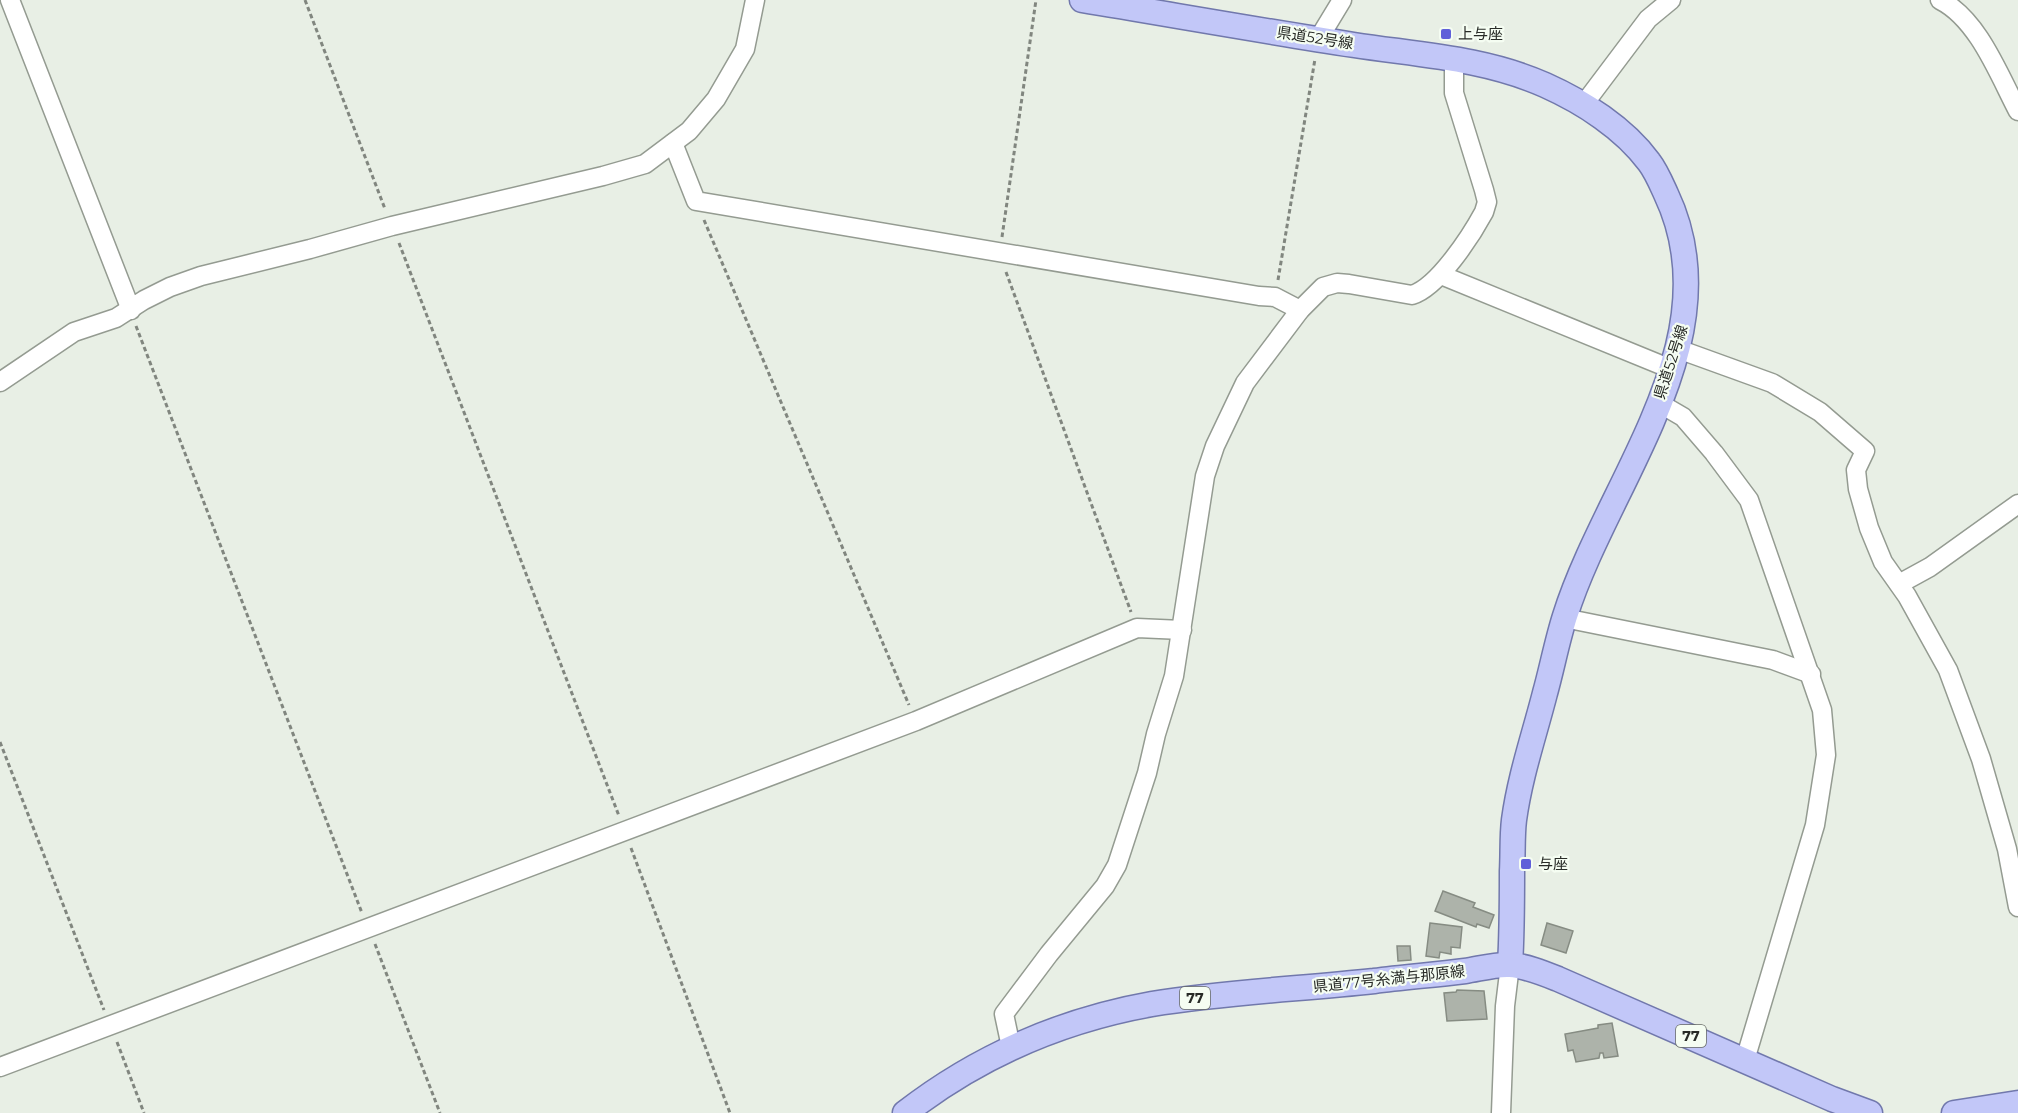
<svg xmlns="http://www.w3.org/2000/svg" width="2018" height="1113" font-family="Montserrat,'Noto Sans JP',sans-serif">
  <rect width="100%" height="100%" fill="#e8efe5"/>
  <g fill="#adb3aa" stroke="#868c83" stroke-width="1.5">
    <polygon points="1443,891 1475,903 1473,907 1494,915 1489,928 1477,924 1476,927 1435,911"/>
    <polygon points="1430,923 1462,927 1460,948 1451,947 1451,954 1440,952 1439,958 1426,956"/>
    <polygon points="1547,923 1573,931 1566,953 1541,945"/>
    <polygon points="1397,946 1410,946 1411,960 1398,961"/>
    <polygon points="1457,990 1484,991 1487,1019 1447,1021 1444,993 1456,992"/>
    <polygon points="1612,1023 1618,1056 1604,1058 1603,1053 1600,1053 1599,1058 1576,1062 1573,1050 1568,1051 1565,1034 1598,1028 1598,1025"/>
  </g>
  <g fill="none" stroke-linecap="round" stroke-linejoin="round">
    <defs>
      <g id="minor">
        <polyline points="10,0 131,310"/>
        <path d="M 1940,0 C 1978,19 1999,75 2018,111"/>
        <polyline points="1319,38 1342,0"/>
        <polyline points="1584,104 1648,19 1671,0"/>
        <polyline points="673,143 696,201 1259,296 1275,297 1300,310"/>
        <polyline points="1441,275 1671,369"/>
        <polyline points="1678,349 1772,383 1820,412 1865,451 1856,470 1858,489 1869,528 1883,562 1907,596 1948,670 1981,759 2007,849 2018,907"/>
        <polyline points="0,382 74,332 116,318 144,300 170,287 201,276 310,249 392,226 603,176 645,164 689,131 716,99 745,49 755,0"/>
        <polyline points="1659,403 1683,417 1714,453 1749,500 1822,710 1826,755 1815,825 1745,1060"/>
        <polyline points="1899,584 1930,567 2018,504"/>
        <polyline points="1564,618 1773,660 1811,674"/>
        <path d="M 1011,1047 L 1004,1014 L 1049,954 L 1105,886 L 1117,865 L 1147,773 L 1156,734 L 1174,676 L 1205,476 L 1215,446 L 1245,383 L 1300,310 L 1323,287 L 1337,283 L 1349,284 L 1412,295 C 1438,287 1471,236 1484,212 L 1487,202 L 1484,190 L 1454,93 L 1454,58"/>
        <polyline points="0,1067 916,721 1137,628 1182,630"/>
        <polyline points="1501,1113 1505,1006 1510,965"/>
      </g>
      <g id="major">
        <path d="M 1082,0 C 1173,15 1263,31 1354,45 C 1419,55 1484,58 1545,85 C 1583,102 1624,128 1649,162 C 1656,171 1661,183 1666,194 C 1735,339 1607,482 1565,616 C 1557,641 1552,668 1545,693 C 1534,736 1520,776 1514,820 C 1512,836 1513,854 1512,871 C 1512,902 1512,933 1510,965"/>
        <path d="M 905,1113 C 977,1057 1062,1020 1152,1004 C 1225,992 1300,989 1374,981 C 1404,977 1434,975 1465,971 C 1479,969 1495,964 1510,965 C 1526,966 1543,973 1558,979 L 1832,1099 L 1870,1113"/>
        <polyline points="1954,1113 2018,1103"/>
      </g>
    </defs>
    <use href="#minor" stroke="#949b91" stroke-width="21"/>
    <use href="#major" stroke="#7178ac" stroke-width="27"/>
    <g stroke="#81867f" stroke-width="3" stroke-dasharray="4.5 3" stroke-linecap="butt">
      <polyline points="305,0 385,209"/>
      <polyline points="704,220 909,705"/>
      <polyline points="1002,237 1036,0"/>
      <polyline points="399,243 619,816"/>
      <polyline points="1006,272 1131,612"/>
      <polyline points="1278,280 1315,59"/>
      <polyline points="136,326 362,913"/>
      <polyline points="0,742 104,1010"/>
      <polyline points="631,848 730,1113"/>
      <polyline points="375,944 440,1113"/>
      <polyline points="117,1042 144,1113"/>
    </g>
    <use href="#minor" stroke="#fff" stroke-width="18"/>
    <use href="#major" stroke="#c2c7f8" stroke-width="24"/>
  </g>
  <g fill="#6060d9" stroke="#f5fdf2" stroke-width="2">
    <rect x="1440" y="28" width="12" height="12" rx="3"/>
    <rect x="1520" y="858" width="12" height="12" rx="3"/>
  </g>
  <g text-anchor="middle" stroke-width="4.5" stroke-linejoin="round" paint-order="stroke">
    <g fill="#f5fdf2" stroke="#666a64" stroke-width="1.5">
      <rect x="1180" y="987" width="30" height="22" rx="4.5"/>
      <rect x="1676" y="1025" width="30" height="22" rx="4.5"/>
    </g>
    <g font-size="14" font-weight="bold" fill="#282b27">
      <text x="1195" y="1003">77</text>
      <text x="1691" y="1041">77</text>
    </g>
    <g font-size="15" fill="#282b27" stroke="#f5fdf2" text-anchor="start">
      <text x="1458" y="39">上与座</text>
      <text x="1538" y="869">与座</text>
    </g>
    <g font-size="15" fill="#282b27" stroke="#f5fdf2">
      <text transform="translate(1315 38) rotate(9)" y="5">県道52号線</text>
      <text transform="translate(1671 362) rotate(-72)" y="5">県道52号線</text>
      <text transform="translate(1389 979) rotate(-6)" y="5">県道77号糸満与那原線</text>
    </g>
  </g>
</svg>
